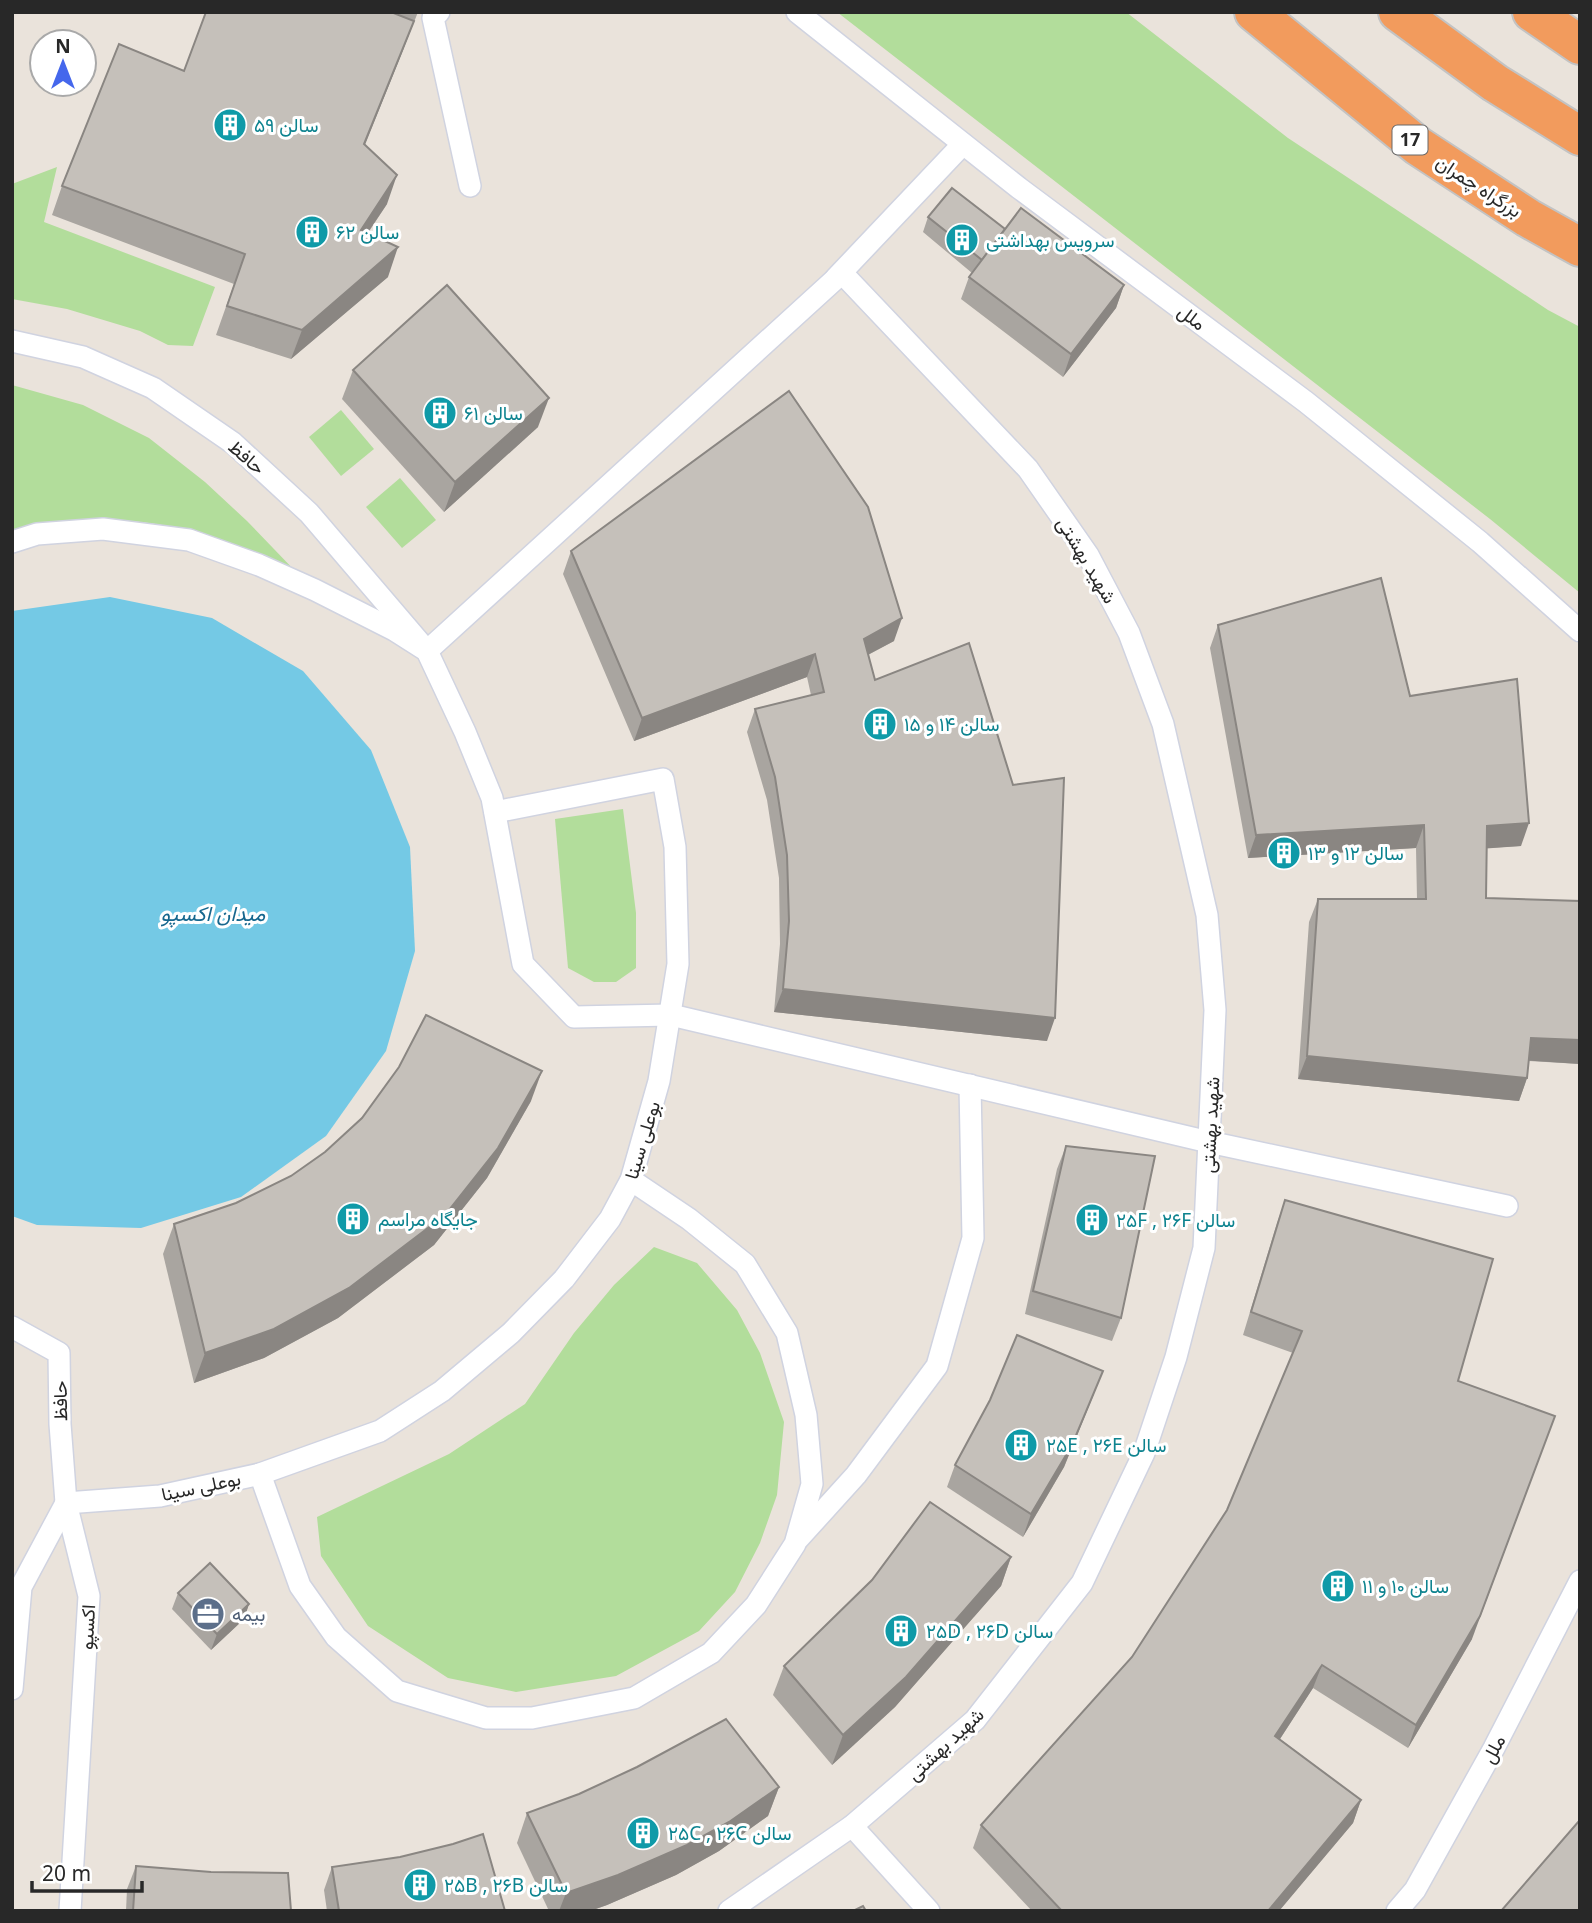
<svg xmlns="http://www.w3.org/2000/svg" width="1592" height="1923" font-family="'Noto Sans',Vazirmatn,sans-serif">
  <rect width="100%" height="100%" fill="#eae3db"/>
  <g fill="#b2dd9b">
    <polygon points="837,12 1126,12 1288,138 1548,310 1580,327 1580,593 1490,519"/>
    <polygon points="57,167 44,222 215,287 193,346 168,345 140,331 67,309 12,299 12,184"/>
    <path d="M 12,385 L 83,405 L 149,438 L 205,482 L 247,521 L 298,574 C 229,536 151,514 71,521 C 51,523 32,528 12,531 Z"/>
    <polygon points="341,410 374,449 341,476 309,437"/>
    <polygon points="400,478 436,520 402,548 366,507"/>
    <polygon points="623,809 636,913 636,968 616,982 594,982 568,968 555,819"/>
    <polygon points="654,1247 697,1263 737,1310 760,1353 784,1422 777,1495 760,1543 735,1592 699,1631 616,1676 516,1692 448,1678 368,1626 321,1556 317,1517 449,1454 525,1404 574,1333 614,1285"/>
  </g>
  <polygon fill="#74c9e5" points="110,597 212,618 303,671 371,750 410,847 415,951 386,1051 326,1136 241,1197 141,1228 37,1225 12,1216 12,611"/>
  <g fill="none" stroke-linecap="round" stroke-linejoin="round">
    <defs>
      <g id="lane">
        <polyline points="439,12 433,18 470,186"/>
        <polyline points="797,12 1019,188 1306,402 1480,542 1580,631"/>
        <polyline points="836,278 963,144"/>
        <polyline points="12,341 83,357 153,388 233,443 309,513 427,651 842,273 1028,469 1088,555 1129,633 1163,724 1207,915 1215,1010 1204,1248 1176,1357 1144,1453 1082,1583 975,1720 852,1826 729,1911"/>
        <polyline points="12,542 37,534 103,529 189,540 259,565 315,590 394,630 427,651 465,732 492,798 523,964 574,1017 671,1015 1209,1142 1507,1206"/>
        <polyline points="12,1327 59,1353 60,1424 66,1503 89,1596 70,1911"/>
        <polyline points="260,1474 300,1586 336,1637 397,1691 486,1718 532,1718 634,1698 711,1653 756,1605 795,1544 812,1484 806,1415 787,1333 745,1264 689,1219 631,1180"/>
        <polyline points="66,1503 160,1496 260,1474 380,1431 442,1391 511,1333 564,1279 610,1219 631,1180 659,1081 678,964 675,847 663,779 495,812"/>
        <polyline points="798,1539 856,1475 937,1366 973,1238 970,1085"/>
        <polyline points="12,1689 21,1587 66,1503"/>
        <polyline points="852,1826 929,1911"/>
        <polyline points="1397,1911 1415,1890 1494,1748 1580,1581"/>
      </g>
      <g id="highway">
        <polyline points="1254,12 1418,146 1528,218 1580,247"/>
        <polyline points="1398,12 1495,83 1580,136"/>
        <polyline points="1532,12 1580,45"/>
      </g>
    </defs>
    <use href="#lane" stroke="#d0d3e0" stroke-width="24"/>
    <use href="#highway" stroke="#c3c3c3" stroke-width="42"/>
    <use href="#lane" stroke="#fff" stroke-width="21"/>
    <use href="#highway" stroke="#f29b5d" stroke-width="38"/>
  </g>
  <g fill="#a9a5a0">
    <polygon points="206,12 418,12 403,50 365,145 387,204 368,233 388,277 291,359 216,335 234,284 52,215 62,186 184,71"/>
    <polygon points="928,217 1005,229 1124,285 1116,308 1063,377 961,299 969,277 972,273 923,232"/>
    <polygon points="353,370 538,427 444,512 342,399"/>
    <polygon points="571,551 894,641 868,655 875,680 1047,1041 774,1012 780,944 779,878 767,800 747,732 755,709 811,695 807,677 634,741 563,574"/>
    <polygon points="1218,625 1410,696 1521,846 1487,848 1486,898 1580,901 1580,1064 1529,1061 1527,1078 1519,1101 1298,1079 1309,922 1318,899 1417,899 1416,848 1248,858 1210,648"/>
    <polygon points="531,1101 487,1178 434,1245 338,1318 264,1358 194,1383 163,1254 174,1224"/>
    <polygon points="1066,1146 1121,1318 1112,1341 1025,1314 1057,1169"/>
    <polygon points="1285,1200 1458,1381 1472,1639 1408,1748 1313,1688 1280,1739 1361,1800 1353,1823 1279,1911 1032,1911 973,1848 981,1825 1132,1657 1227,1510 1293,1353 1243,1335 1277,1223"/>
    <polygon points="1094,1394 1064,1467 1023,1537 947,1487 955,1465"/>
    <polygon points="1011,1557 1001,1586 895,1707 832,1765 773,1695 784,1666"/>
    <polygon points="178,1593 249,1604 244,1619 211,1650 172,1609"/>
    <polygon points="779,1787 768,1816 719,1851 676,1875 607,1905 590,1911 549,1911 517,1843 527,1813"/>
    <polygon points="136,1866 291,1911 126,1911 127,1889"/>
    <polygon points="332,1867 505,1911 327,1911 324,1890"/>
  </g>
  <g fill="#8a8682">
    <polygon points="414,21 403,50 353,173 364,144"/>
    <polygon points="397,175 387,204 350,259 361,230"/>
    <polygon points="398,247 388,277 291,359 302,330"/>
    <polygon points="1124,285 1116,308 1063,377 1071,354"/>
    <polygon points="549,398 538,427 444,512 455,482"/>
    <polygon points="902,618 894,641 856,661 864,639"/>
    <polygon points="815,654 807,677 634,741 642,718"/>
    <polygon points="1529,823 1521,846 1479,849 1487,826"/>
    <polygon points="1424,825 1416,848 1248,858 1256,835"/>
    <polygon points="783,989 1055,1018 1047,1041 774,1012"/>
    <polygon points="1531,1038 1580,1040 1580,1064 1522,1060"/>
    <polygon points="1307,1056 1527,1078 1519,1101 1298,1079"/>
    <polygon points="542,1071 531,1101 487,1178 434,1245 338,1318 264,1358 194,1383 205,1353"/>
    <polygon points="1103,1371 1064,1467 1023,1537 1031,1514"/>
    <polygon points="1555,1416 1472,1639 1408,1748 1416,1725"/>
    <polygon points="1011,1557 1001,1586 895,1707 832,1765 843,1735"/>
    <polygon points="249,1604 244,1619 211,1650 217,1634"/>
    <polygon points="1322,1665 1313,1688 1267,1759 1275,1736"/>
    <polygon points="779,1787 768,1816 719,1851 676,1875 607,1905 590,1911 559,1911 566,1893"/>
    <polygon points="1361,1800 1353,1823 1279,1911 1268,1911"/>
  </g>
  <g fill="#c5c0ba" stroke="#8a8682" stroke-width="2">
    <polygon points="206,12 391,12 414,21 364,144 397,175 361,230 398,247 302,330 227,306 245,254 62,186 119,44 184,71"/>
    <polygon points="952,188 1005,229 982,260 928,217"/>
    <polygon points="1021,208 1124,285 1071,354 969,277"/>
    <polygon points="447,285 549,398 455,482 353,370"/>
    <polygon points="789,391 868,507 902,618 864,639 875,680 969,643 1013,785 1064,778 1055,1018 783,989 789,921 787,855 775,777 755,709 824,692 815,654 642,718 571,551"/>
    <polygon points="1381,578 1410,696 1517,679 1529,823 1487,826 1486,898 1580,901 1580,1040 1531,1038 1527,1078 1307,1056 1318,899 1426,899 1424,825 1256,835 1218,625"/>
    <polygon points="426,1015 542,1071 498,1148 445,1215 349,1288 274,1329 205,1353 174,1224 236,1203 291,1176 325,1152 362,1118 399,1067"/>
    <polygon points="1066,1146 1155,1156 1121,1318 1033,1291"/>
    <polygon points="1285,1200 1493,1259 1458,1381 1555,1416 1480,1616 1416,1725 1322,1665 1275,1736 1361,1800 1268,1911 1062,1911 981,1825 1132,1657 1227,1510 1302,1331 1251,1312"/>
    <polygon points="1017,1335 1103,1371 1072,1445 1031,1514 955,1465 990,1400"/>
    <polygon points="930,1502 1011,1557 906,1677 843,1735 784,1666 872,1580"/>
    <polygon points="210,1563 249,1604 217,1634 178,1593"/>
    <polygon points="726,1719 779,1787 729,1822 687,1845 618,1875 566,1893 527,1813 579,1794 637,1767"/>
    <polygon points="1579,1821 1580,1822 1580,1910 1579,1911 1501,1911"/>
    <polygon points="483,1834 505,1911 339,1911 332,1867 400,1857 453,1844"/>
    <polygon points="136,1866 211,1872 288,1873 291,1911 133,1911"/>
    <polygon points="863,1906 866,1911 853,1911"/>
  </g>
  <defs>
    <symbol id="building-disc" viewBox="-11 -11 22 22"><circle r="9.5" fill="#0f9aa8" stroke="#fff"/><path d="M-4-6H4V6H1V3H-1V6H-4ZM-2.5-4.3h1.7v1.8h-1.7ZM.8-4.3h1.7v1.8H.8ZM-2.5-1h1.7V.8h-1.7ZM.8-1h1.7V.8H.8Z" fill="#fff"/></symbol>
    <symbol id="office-disc" viewBox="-11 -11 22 22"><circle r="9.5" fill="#5c6f8a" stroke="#fff"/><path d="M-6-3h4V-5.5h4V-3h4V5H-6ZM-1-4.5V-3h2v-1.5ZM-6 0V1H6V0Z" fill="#fff"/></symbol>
  </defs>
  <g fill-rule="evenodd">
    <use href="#building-disc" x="211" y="106" width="38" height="38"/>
    <use href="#building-disc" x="293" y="213" width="38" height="38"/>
    <use href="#building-disc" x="943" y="221" width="38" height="38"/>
    <use href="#building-disc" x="421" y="394" width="38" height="38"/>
    <use href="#building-disc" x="861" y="705" width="38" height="38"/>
    <use href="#building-disc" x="1265" y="834" width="38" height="38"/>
    <use href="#building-disc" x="334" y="1200" width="38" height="38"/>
    <use href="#building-disc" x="1073" y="1201" width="38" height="38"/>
    <use href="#building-disc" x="1002" y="1426" width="38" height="38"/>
    <use href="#building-disc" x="1319" y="1567" width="38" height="38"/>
    <use href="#office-disc" x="189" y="1595" width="38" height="38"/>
    <use href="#building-disc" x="882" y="1612" width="38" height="38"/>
    <use href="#building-disc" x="624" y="1814" width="38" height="38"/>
    <use href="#building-disc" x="401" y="1866" width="38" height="38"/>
  </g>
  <g text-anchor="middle" stroke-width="6" stroke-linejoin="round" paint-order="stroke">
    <rect fill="#fff" stroke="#686868" stroke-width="2" x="1392.5" y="125.5" width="35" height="29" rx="5"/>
    <g font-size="18" font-weight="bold" fill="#282828">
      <text x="1410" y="146">17</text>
    </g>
    <g font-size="19" fill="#0d838f" stroke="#fff" text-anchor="start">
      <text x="254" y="132">سالن ۵۹</text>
      <text x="336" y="239">سالن ۶۲</text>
      <text x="986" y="247">سرویس بهداشتی</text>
      <text x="464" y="420">سالن ۶۱</text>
      <text x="904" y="731">سالن ۱۴ و ۱۵</text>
      <text x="1308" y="860">سالن ۱۲ و ۱۳</text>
      <text x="378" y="1226">جایگاه مراسم</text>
      <text x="1116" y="1227">۲۵F , ۲۶F سالن</text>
      <text x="1046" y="1452">۲۵E , ۲۶E سالن</text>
      <text x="1362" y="1593">سالن ۱۰ و ۱۱</text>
      <text x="926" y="1638">۲۵D , ۲۶D سالن</text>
      <text x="668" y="1840">۲۵C , ۲۶C سالن</text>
      <text x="444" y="1892">۲۵B , ۲۶B سالن</text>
    </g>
    <g font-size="19" fill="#282828" stroke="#fff">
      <text transform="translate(1479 186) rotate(33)" y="7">بزرگراه چمران</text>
      <text transform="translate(1192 317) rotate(37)" y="7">ملل</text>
      <text transform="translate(247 457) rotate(41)" y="7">حافظ</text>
      <text transform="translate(1087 560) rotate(59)" y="7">شهید بهشتی</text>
      <text transform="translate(1210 1125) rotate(-87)" y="7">شهید بهشتی</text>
      <text transform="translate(642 1140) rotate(-73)" y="7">بوعلی سینا</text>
      <text transform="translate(60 1401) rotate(-91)" y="7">حافظ</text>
      <text transform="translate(201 1486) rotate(-12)" y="7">بوعلی سینا</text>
      <text transform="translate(87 1627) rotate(-87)" y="7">اکسپو</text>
      <text transform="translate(945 1744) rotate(-43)" y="7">شهید بهشتی</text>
      <text transform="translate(1493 1749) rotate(-62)" y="7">ملل</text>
    </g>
    <g font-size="19" fill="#4e5e75" stroke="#fff" text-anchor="start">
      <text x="232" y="1621">بیمه</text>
    </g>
    <g font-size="21" font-style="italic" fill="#16678e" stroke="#fff">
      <text x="213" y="921">میدان اکسپو</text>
    </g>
  </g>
  <rect width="1592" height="1923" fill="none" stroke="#282828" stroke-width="28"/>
  <g transform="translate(63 63)"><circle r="33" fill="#ffffff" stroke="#a9a9a9" stroke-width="2"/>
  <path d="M0-5L12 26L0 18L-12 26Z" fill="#4567ec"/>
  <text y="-10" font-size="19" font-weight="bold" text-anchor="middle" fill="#282828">N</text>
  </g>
  <path d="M32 1881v10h110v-10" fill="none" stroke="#282828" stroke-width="3.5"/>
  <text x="42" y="1881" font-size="21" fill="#282828" stroke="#ffffff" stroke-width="5" paint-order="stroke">20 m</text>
</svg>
